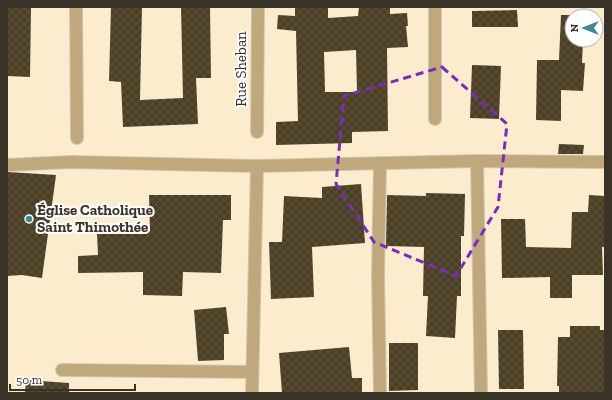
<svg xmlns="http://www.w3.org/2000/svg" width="612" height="400" font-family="'Zilla Slab',serif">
  <defs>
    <pattern id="building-cross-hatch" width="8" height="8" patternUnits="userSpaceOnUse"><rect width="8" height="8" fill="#4b3f25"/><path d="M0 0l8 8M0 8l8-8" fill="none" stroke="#5d533c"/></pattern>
  </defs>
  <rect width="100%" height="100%" fill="#fbecce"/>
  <g fill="url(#building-cross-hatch)" fill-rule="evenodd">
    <polygon points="7,7 31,7 30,77 7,76"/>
    <polygon points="111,7 142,7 140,100 183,98 181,7 210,7 211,78 196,78 198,124 123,127 121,82 109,81"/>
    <path d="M 295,7 L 328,7 L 328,18 L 358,16 L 359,7 L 390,7 L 390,14 L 407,13 L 408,26 L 406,26 L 408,47 L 387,48 L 388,131 L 352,132 L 352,143 L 276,145 L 276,122 L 298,121 L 296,31 L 277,29 L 278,15 L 295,16 ZM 356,50 L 357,92 L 325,92 L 324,52 Z"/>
    <polygon points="517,10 518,27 472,27 472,11"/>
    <polygon points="561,15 572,15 572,40 583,40 582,63 585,63 583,91 561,90 561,121 536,120 537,60 559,60"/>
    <polygon points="472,65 501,66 499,119 470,118"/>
    <polygon points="559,144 584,145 583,154 558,154"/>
    <polygon points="8,172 56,175 42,278 22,275 7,276"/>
    <polygon points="361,184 365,243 312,247 314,297 271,299 269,242 282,242 284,196 322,198 322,187"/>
    <polygon points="426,193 465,194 464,236 461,236 461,296 457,296 455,338 426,336 428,296 423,296 424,247 386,246 387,195 426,196"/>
    <polygon points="149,195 231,195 231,220 223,220 221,273 183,272 182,296 143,295 143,272 78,273 78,256 98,255 97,234 143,234 143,230 150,231"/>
    <polygon points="589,195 605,196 605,247 602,247 603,275 572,275 572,298 550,298 550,277 502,278 501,219 525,219 526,247 571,248 572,212 588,212"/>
    <polygon points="226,307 229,334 224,334 224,360 198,361 194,310"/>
    <polygon points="570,326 600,326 600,330 605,330 605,393 559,393 559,386 557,386 558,337 570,337"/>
    <polygon points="498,330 523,330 524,389 499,389"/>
    <polygon points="389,343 418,343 418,390 389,391"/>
    <polygon points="349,347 352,378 362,378 362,393 282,393 279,353"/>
    <polygon points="26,380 69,383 69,393 25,393"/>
  </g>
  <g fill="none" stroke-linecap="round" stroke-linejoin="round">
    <defs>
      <g id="minor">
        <polyline points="76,7 77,138"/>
        <polyline points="435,7 435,119"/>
        <polyline points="257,132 258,7"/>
        <polyline points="477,161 481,393"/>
        <polyline points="7,165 71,162 257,166 477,161 605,162"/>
        <polyline points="62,370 252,372"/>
        <polyline points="252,393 257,166"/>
        <polyline points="380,393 378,276 380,163"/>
      </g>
    </defs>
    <use href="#minor" stroke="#d4c7ad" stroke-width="14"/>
    <use href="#minor" stroke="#bfa87c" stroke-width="12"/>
  </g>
  <path fill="none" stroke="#7b2cbf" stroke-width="3" stroke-dasharray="8 5" stroke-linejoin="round" d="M 442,67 L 507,124 L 498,207 L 456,276 L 374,242 L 336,184 L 344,96 Z"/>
  <circle fill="#428795" stroke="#fff" stroke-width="1.5" cx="29" cy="219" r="4"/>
  <g text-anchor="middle" stroke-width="4" stroke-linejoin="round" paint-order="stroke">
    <g font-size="15" fill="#393327" stroke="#fff">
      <text transform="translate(241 69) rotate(-90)" y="5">Rue Sheban</text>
    </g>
    <g font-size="15" font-weight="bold" fill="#393327" stroke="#fff" text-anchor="start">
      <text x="37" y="215">Église Catholique<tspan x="37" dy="17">Saint Thimothée</tspan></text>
    </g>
  </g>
  <rect width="612" height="400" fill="none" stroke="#393327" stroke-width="16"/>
  <g transform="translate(584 28) rotate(270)"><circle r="19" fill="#ffffff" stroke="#b0ada9"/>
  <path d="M0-3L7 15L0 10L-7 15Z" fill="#428795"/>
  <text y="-6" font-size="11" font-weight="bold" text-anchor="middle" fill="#393327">N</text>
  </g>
  <path d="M10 384v6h125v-6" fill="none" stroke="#393327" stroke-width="2"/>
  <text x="16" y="384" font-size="12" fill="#393327" stroke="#ffffff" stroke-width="3" paint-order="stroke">50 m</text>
</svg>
